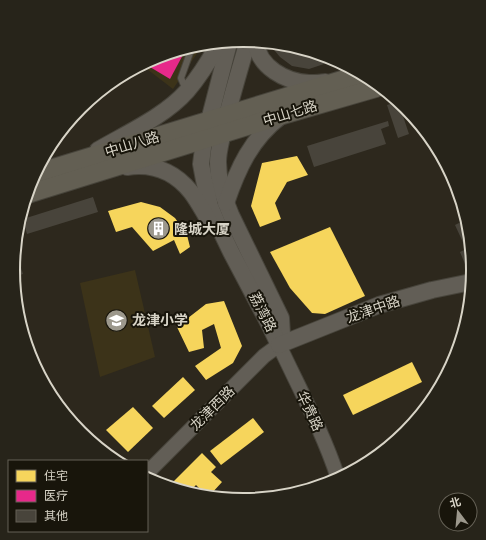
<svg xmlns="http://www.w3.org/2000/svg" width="486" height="540" font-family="Georgia,'Noto Sans SC',serif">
  <rect width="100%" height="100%" fill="#2d281d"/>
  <g fill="#3c3319">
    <polygon points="200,49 173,89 143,66 155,57"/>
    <polygon points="135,270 155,357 100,377 80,283"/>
  </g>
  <g fill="#f6d55c">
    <polygon points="297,156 308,175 287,182 275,203 281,219 260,227 251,206 262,163"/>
    <polygon points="141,202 160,207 175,218 187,235 190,247 180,254 174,240 153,251 132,227 116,232 108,211"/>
    <polygon points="330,227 365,296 325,314 312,313 290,288 270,252"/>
    <polygon points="224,301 242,346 233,363 206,380 195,366 221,348 214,324 202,330 204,348 189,352 176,325 188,318 206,304"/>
    <polygon points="412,362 422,382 353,415 343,395"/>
    <polygon points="183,377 195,390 164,418 152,406"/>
    <polygon points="133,407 153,428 128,452 106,430"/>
    <polygon points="253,418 264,432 221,465 210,451"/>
    <polygon points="202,453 216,467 211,472 222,482 211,494 203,492 196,485 191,490 170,485"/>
  </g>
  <polygon fill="#e7298a" points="185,51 170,79 145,64 155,57"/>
  <g fill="#48443b">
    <polygon points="270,45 331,58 336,60 309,69 292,66 280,57"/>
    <polygon points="397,102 406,108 408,111 402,113 409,134 398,138 387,105"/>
    <polygon points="388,121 389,126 381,129 386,144 314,167 307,146"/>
    <polygon points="93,197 98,212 27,234 23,221 23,219"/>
    <polygon points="463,221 472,267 467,269 460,252 466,249 455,225"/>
    <polygon points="16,252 23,274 14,277 13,270"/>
  </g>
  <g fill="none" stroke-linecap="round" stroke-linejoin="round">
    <defs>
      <polyline id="service" points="186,90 181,78 191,50"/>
      <path id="tertiary" d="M 147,473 L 264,356 L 279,345 C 299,388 323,432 338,478"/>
      <g id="secondary">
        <path d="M 248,41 C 239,71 230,101 223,132 C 221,142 218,152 218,162 C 218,181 224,199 231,215 L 281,318 L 282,334 L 279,345"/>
        <path d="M 256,42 C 258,67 286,82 309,83 C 314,83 320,83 325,82"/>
        <polyline points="229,43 204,140 201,164 204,180 210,206 218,225 231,252 269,324 279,345"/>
        <path d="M 98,150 C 127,133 165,116 187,91 C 199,77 209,61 218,45"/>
        <path d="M 127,167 C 153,163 174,171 191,192 C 198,201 203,211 209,221"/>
        <path d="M 226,203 C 238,168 251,139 281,116"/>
        <polyline points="279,345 379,305 432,290 471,282"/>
      </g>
      <g id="primary">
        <polyline points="37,173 358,75"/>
        <polyline points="28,194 283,115 376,88"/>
      </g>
    </defs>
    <use href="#service" stroke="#47443b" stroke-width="8"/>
    <use href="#tertiary" stroke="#47443b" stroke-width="16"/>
    <use href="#secondary" stroke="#47443b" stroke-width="18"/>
    <use href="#primary" stroke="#47443b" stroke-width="20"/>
    <use href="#service" stroke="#625e56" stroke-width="6"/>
    <use href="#tertiary" stroke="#625e56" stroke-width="14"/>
    <use href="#secondary" stroke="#625e56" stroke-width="16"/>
    <use href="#primary" stroke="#635f53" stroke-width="18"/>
  </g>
  <defs>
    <symbol id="building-disc" viewBox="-11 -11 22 22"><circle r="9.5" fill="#9c988c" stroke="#18150b"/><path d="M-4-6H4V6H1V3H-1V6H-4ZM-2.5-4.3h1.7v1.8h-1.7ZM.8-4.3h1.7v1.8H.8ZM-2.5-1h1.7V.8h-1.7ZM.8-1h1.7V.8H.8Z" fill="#fff"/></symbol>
    <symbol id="school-disc" viewBox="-11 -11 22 22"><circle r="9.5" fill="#9c988c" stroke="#18150b"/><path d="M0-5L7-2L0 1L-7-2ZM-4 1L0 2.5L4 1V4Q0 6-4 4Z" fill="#fff"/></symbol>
  </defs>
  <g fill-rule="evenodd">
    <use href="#building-disc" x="146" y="216" width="25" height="25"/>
    <use href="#school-disc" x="104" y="308" width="25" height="25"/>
  </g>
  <g text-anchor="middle" stroke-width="4" stroke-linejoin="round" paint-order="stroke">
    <g font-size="14" fill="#d8d4c7" stroke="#18150b">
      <text transform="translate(290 113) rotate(-17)" y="5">中山七路</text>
      <text transform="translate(132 144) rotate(-17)" y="5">中山八路</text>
      <text transform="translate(373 309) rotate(-19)" y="5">龙津中路</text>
      <text transform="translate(263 312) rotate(63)" y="5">荔湾路</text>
      <text transform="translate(212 408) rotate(-45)" y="5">龙津西路</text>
      <text transform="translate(310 411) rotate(65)" y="5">华贵路</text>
    </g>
    <g font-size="14" font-weight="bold" fill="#d8d4c7" stroke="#18150b" text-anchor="start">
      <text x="174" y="234">隆城大厦</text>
      <text x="132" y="325">龙津小学</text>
    </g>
  </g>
  <path d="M0 0H486V540H0ZM20 270a223 223 0 1 1 446 0a223 223 0 1 1-446 0Z" fill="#27241a" fill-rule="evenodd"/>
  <path fill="none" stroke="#d8d4c7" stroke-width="2" d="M20 270a223 223 0 1 1 446 0a223 223 0 1 1-446 0Z"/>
  <rect x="8" y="460" width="140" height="72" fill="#18150b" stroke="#656156"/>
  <rect x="16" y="470" width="20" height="12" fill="#f6d55c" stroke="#656156"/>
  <text x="44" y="480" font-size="12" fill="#d8d4c7">住宅</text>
  <rect x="16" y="490" width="20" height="12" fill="#e7298a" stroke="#656156"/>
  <text x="44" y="500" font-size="12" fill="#d8d4c7">医疗</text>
  <rect x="16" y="510" width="20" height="12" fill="#48443b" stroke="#656156"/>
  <text x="44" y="520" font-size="12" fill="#d8d4c7">其他</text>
  <g transform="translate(458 512) rotate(344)"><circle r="19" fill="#18150b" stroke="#656156"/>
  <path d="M0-3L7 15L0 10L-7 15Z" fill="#9c988c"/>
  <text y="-6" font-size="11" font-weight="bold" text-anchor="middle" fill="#d8d4c7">北</text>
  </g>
</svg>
